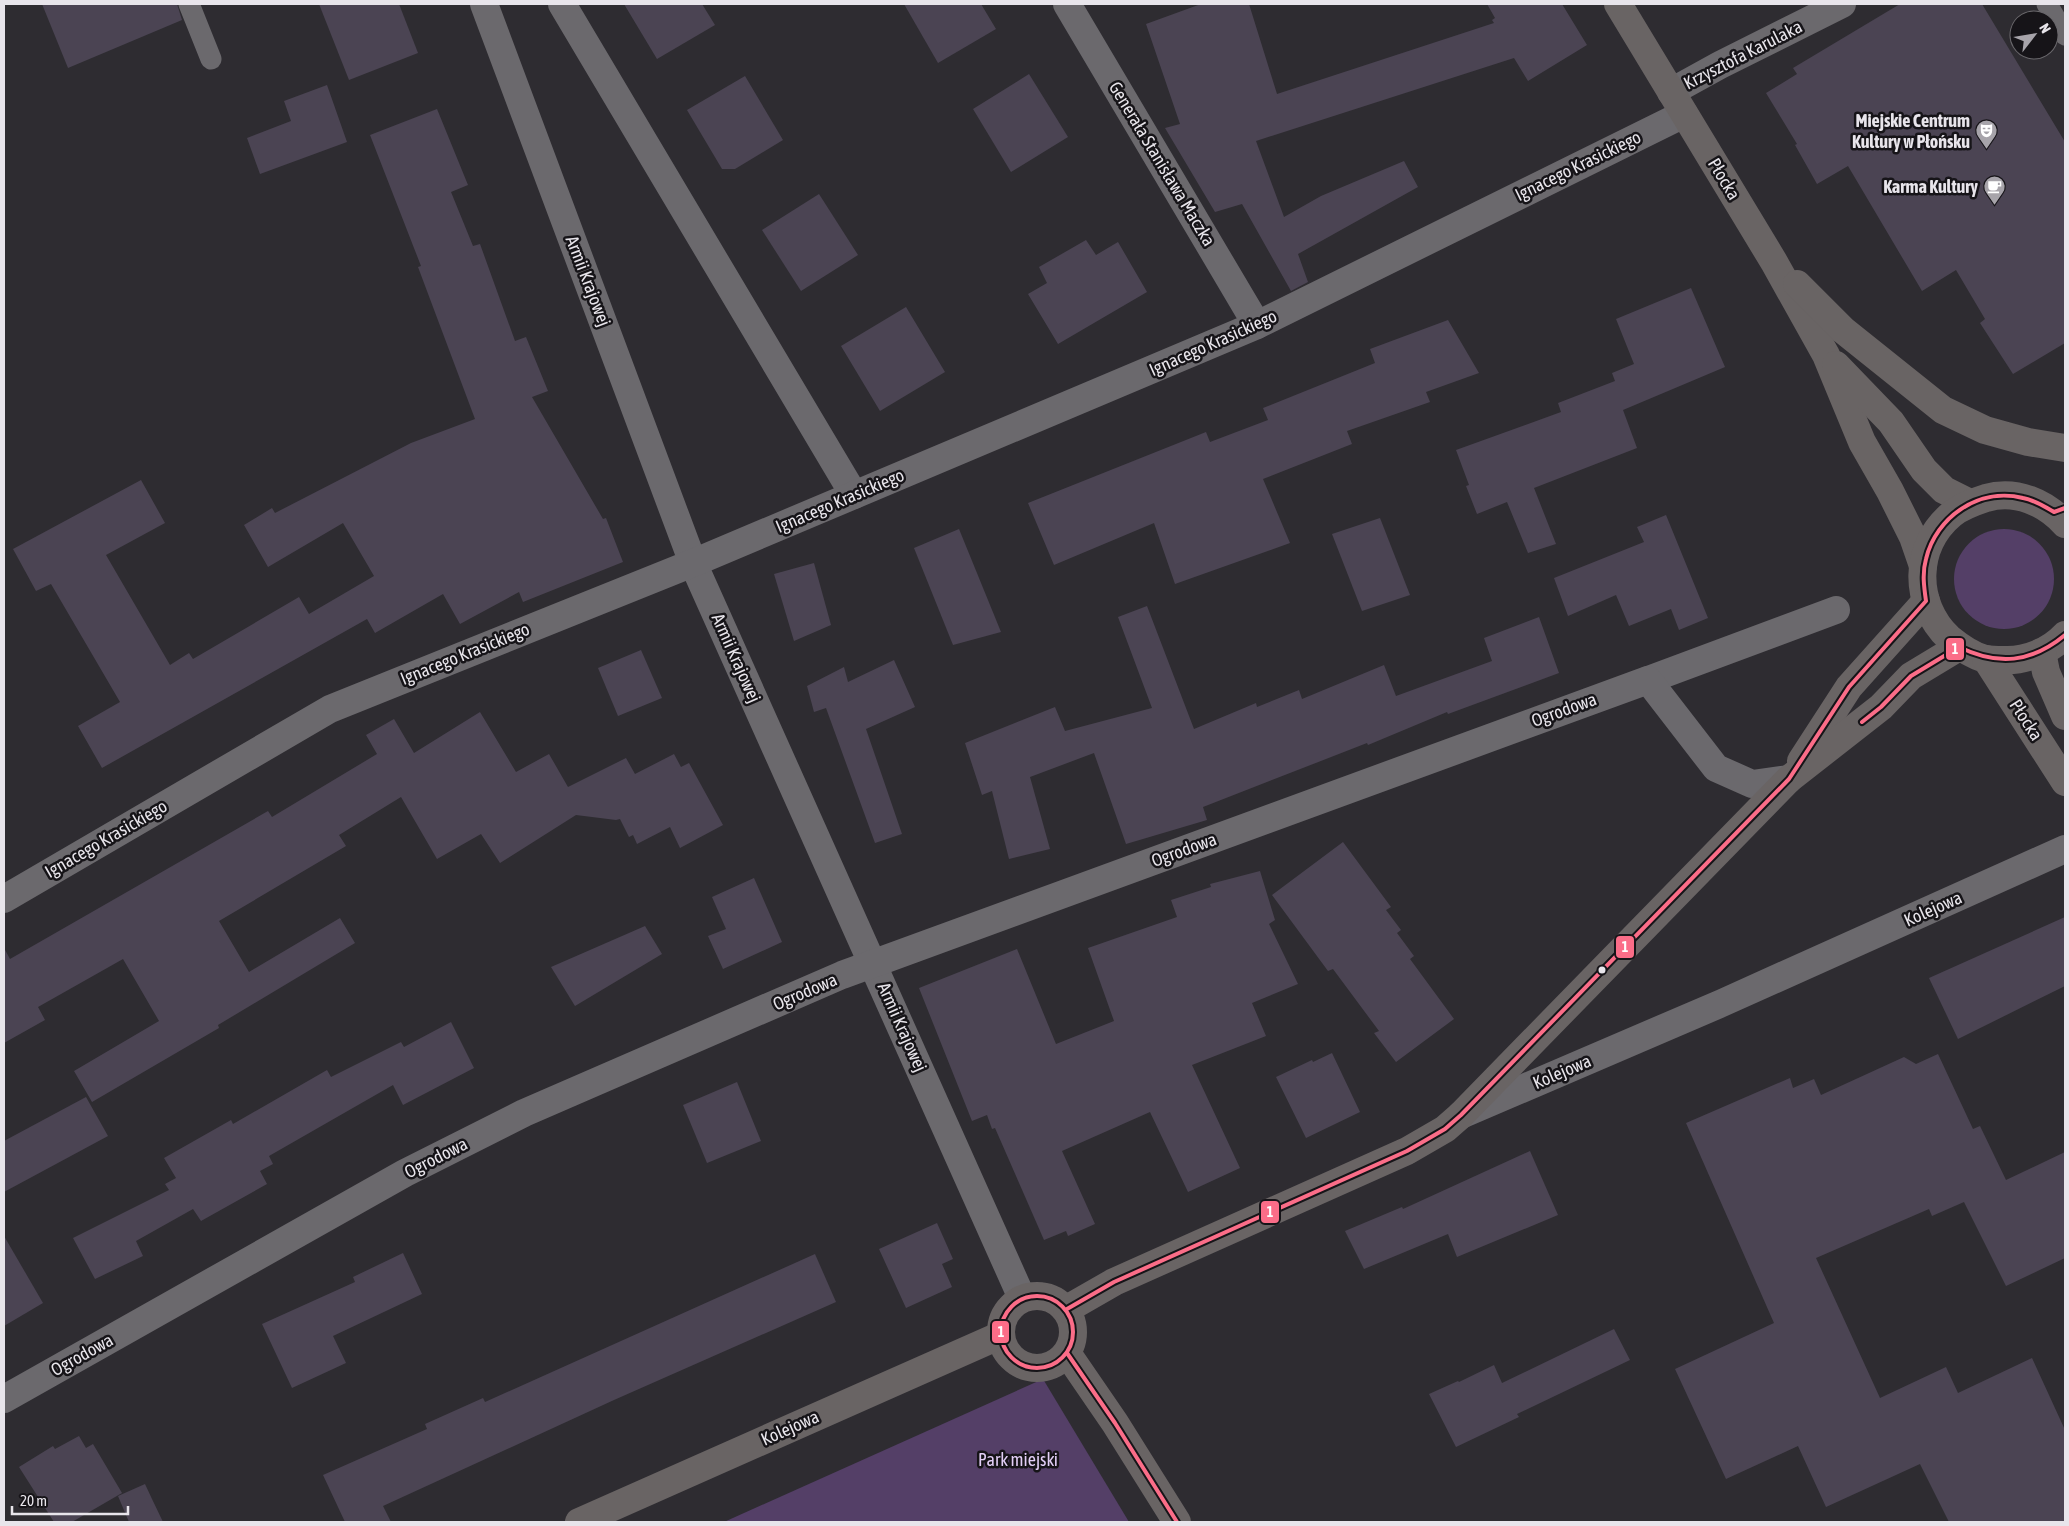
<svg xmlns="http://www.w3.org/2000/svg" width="2069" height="1526" font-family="'Asap Condensed',sans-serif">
  <rect width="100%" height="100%" fill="#2e2c31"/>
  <g fill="#543f67">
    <circle cx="2004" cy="579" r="50"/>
    <polygon points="1043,1379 1129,1522 724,1522"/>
  </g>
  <g fill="#4b4453">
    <polygon points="42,4 177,4 182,20 68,68"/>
    <polygon points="319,4 399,4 418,53 349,80"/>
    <polygon points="624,4 702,4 715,25 657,59"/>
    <polygon points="904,4 981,4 996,29 938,63"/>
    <polygon points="1201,4 1249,4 1277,94 1494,23 1492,20 1495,18 1487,4 1562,4 1587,45 1528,81 1514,58 1256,141 1284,217 1321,196 1404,161 1418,187 1298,254 1308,282 1291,291 1242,204 1215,212 1165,128 1180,124 1146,24"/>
    <polygon points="1900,4 1982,4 2065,142 2065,343 2013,374 1980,323 1985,319 1956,270 1922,291 1848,166 1817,184 1795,145 1797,144 1766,93 1797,74 1793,68"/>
    <polygon points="1029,74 1068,137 1011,172 973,109"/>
    <polygon points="745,76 783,140 735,169 722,169 687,110"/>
    <polygon points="327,85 347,142 260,174 247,138 291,121 284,101"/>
    <polygon points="437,109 468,185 451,192 473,246 480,244 515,341 526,337 548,391 532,397 603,519 606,518 623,562 523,602 519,592 460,624 443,594 375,633 367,619 102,768 78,726 120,702 51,584 36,591 13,549 141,480 165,523 106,555 170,665 189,653 193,659 299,597 309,614 374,576 343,523 268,567 244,525 272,508 275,513 411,443 475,419 418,267 421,266 370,135"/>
    <polygon points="819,194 858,255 801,291 762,230"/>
    <polygon points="1086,240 1096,255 1118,242 1147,292 1058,344 1028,294 1047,283 1039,267"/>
    <polygon points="1691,288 1725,367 1623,410 1637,448 1534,488 1556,544 1528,553 1507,502 1477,514 1466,486 1469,485 1456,450 1561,412 1558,403 1615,381 1612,373 1634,364 1616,319"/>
    <polygon points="906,307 945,372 880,411 841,346"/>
    <polygon points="1448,320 1479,373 1426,392 1430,402 1347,431 1352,444 1263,479 1290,543 1175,584 1154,523 1054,565 1028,503 1206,432 1210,442 1268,420 1263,408 1375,363 1370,349"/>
    <polygon points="1666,515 1708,618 1679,630 1671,609 1629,626 1616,595 1568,616 1554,578 1644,542 1637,527"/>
    <polygon points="1380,518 1410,595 1362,611 1332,534"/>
    <polygon points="959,529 1001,632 953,645 914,548"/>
    <polygon points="814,563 831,625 794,641 774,574"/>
    <polygon points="1147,606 1194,729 1256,703 1257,707 1299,690 1302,699 1384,665 1396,696 1492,661 1484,638 1539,617 1559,673 1448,714 1447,712 1368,745 1367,743 1203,807 1207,820 1126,844 1094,753 1030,777 1050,849 1009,859 992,791 982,795 965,743 1055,707 1065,731 1152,708 1118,617"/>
    <polygon points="641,650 662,698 618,716 598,668"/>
    <polygon points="894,660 915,707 866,729 902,834 875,843 826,708 814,712 807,686 844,667 848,682"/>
    <polygon points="480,712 516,772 549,754 568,787 626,758 635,774 674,754 681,767 689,763 723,825 680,848 670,827 637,844 633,835 629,837 620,819 616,820 576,815 500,863 481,834 437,859 401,797 339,835 346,846 219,921 249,972 340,918 355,943 218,1025 219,1028 92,1102 74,1071 159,1021 123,959 38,1007 45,1020 4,1043 4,948 10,959 268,811 272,817 377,754 366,735 394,719 414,753"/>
    <polygon points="1343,842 1391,907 1386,910 1401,930 1397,933 1414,956 1410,959 1454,1019 1396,1062 1374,1033 1379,1031 1333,969 1328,971 1272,895"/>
    <polygon points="1260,871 1275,920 1269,924 1298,984 1252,1003 1266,1036 1192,1065 1240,1168 1188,1192 1150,1112 1062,1151 1095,1224 1068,1236 1066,1231 1044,1240 995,1128 992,1129 987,1115 972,1121 919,988 1017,949 1056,1044 1114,1021 1088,948 1177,917 1171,900 1211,887 1210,884"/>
    <polygon points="754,878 782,942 723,969 708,936 726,929 712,897"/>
    <polygon points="2065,917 2065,986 1958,1039 1929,978"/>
    <polygon points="645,926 662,954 575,1006 551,967"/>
    <polygon points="451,1022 474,1068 403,1105 393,1085 269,1156 273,1164 260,1171 267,1184 201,1221 193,1209 136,1241 143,1256 95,1279 73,1238 169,1190 165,1184 176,1178 164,1158 231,1120 233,1124 327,1070 331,1077 401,1042 404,1047"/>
    <polygon points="1332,1053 1360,1112 1306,1138 1276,1077 1312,1060 1313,1062"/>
    <polygon points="1938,1054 1973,1129 1980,1126 2006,1180 2065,1152 2065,1258 2006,1286 1964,1202 1932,1216 1929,1209 1816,1258 1880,1398 1946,1367 1958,1393 2032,1358 2065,1430 2065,1522 1949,1522 1920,1464 1826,1507 1798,1446 1726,1479 1675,1369 1774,1323 1686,1123 1790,1078 1793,1088 1814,1079 1821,1095 1904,1057 1916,1064"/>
    <polygon points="737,1082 761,1141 707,1163 683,1105"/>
    <polygon points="86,1097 108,1136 4,1192 4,1141"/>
    <polygon points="1530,1151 1558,1215 1457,1257 1448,1234 1364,1269 1345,1231 1402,1207 1403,1209"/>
    <polygon points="937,1223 953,1259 942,1264 952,1287 906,1308 879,1249"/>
    <polygon points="4,1236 43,1303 4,1326"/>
    <polygon points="403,1253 422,1294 333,1336 346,1363 292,1388 262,1324 355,1282 353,1277"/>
    <polygon points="815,1254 836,1302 614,1400 383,1506 391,1522 345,1522 323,1475 427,1429 425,1424 483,1398 485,1402"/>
    <polygon points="1614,1329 1630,1360 1517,1414 1519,1417 1456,1447 1429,1394 1458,1381 1459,1382 1494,1365 1502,1383"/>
    <polygon points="79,1436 86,1448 93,1444 122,1493 72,1522 54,1522 19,1467 53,1446 55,1449"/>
    <polygon points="145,1484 152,1499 163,1522 129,1522 118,1496"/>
  </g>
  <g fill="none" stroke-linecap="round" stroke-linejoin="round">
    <g stroke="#6b696d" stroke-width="21">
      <polyline points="189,4 211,59"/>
      <polyline points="2047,4 2065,35"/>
    </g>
    <g stroke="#6b696d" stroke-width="28">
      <polyline points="484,4 693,563 1022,1298"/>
      <polyline points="562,4 854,495"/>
      <polyline points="1067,4 1257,325"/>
      <polyline points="1671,92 1720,65 1842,4"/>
      <polyline points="1648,680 1836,610"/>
      <polyline points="4,899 330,709 693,563 1257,325 1684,114"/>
      <polyline points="1461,1115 1722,1003 2065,849"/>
      <polyline points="4,1399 405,1173 524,1113 842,975 1648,680 1716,768 1752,784 1789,779"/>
    </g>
    <g stroke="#696464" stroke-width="28">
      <polyline points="1618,4 1774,262 1826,355 1862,442 1890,491 1913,537 1923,566"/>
      <polyline points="1797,284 1843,330 1943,410 1985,430 2028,442 2065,448"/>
      <polyline points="1836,365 1891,422 1924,470 1944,490 1970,503"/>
      <path d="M 2065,524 C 2046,503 2016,489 1986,498 C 1974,502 1962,506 1952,514 C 1913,546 1913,604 1949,638 C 1960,647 1971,655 1985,659 C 1991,660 1998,660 2004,660 C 2026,661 2050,651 2065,635"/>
      <polyline points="2042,652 2046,672 2065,716"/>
      <polyline points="1986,659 2065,782"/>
      <polyline points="1801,761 1849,687 1926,601"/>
      <circle cx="1037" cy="1332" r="36"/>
      <polyline points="1067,1309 1114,1282 1407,1151 1445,1129 1461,1115 1789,779 1881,707 1911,676 1959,647"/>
      <polyline points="1067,1353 1115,1423 1177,1522"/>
      <polyline points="579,1522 1001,1335"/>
    </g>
    <defs>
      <g id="bus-1">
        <path d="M 1862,722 L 1881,707 L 1911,676 L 1959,647 C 1998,666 2031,663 2065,635"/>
        <circle cx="1037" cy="1332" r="36"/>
        <path d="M 1067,1309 L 1114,1282 L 1407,1151 L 1445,1129 L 1461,1115 L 1789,779 L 1849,687 L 1926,601 C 1924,587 1922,573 1926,559 C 1936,517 1979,487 2023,498 C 2034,500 2044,506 2054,512 L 2065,508"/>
        <polyline points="1067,1353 1115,1423 1177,1522"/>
      </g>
    </defs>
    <use href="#bus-1" stroke="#161418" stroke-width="8"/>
    <use href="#bus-1" stroke="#fb6d88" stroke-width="4"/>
  </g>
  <defs>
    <symbol id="theatre-pin" viewBox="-11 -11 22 30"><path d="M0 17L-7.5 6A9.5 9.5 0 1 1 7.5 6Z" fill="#a7a4aa" stroke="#161418"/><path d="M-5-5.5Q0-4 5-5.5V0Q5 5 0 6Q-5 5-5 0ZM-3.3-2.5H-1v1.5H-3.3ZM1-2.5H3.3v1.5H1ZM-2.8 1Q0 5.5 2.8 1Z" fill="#fff"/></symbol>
    <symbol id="cafe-pin" viewBox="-11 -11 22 30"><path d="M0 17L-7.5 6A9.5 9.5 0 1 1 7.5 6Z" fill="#a7a4aa" stroke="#161418"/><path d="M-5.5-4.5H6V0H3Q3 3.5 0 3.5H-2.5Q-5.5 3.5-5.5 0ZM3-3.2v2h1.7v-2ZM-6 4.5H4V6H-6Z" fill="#fff"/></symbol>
  </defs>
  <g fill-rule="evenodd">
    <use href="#theatre-pin" x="1974" y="118" width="25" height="34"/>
    <use href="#cafe-pin" x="1982" y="174" width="25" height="34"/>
  </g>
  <circle fill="#e8e5eb" stroke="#161418" stroke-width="2" cx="1602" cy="970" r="4.5"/>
  <g text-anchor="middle" stroke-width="5" stroke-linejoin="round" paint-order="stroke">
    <g font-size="18" fill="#e8e5eb" stroke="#161418">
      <text transform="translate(1743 55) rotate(-27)" y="6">Krzysztofa Karulaka</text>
      <text transform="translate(1162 164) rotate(59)" y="6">Generała Stanisława Maczka</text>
      <text transform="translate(1578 166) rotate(-26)" y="6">Ignacego Krasickiego</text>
      <text transform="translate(1724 179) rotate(59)" y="6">Płocka</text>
      <text transform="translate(588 281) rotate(69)" y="6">Armii Krajowej</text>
      <text transform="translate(1213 343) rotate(-24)" y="6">Ignacego Krasickiego</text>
      <text transform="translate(840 501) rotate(-23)" y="6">Ignacego Krasickiego</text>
      <text transform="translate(465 654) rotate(-22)" y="6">Ignacego Krasickiego</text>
      <text transform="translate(736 658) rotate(66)" y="6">Armii Krajowej</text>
      <text transform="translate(1564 710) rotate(-20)" y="6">Ogrodowa</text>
      <text transform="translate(2026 720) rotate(57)" y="6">Płocka</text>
      <text transform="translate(106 839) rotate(-30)" y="6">Ignacego Krasickiego</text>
      <text transform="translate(1184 850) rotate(-20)" y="6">Ogrodowa</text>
      <text transform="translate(1933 909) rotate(-24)" y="6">Kolejowa</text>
      <text transform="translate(805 992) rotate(-23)" y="6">Ogrodowa</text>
      <text transform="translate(902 1027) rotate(66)" y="6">Armii Krajowej</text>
      <text transform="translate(1562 1072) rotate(-23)" y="6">Kolejowa</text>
      <text transform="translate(436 1158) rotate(-27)" y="6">Ogrodowa</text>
      <text transform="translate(82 1355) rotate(-29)" y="6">Ogrodowa</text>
      <text transform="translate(790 1428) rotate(-24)" y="6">Kolejowa</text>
    </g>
    <g font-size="18" font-weight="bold" fill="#e8e5eb" stroke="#161418" text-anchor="end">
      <text x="1970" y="127">Miejskie Centrum<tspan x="1970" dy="21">Kultury w Płońsku</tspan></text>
      <text x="1978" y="193">Karma Kultury</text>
    </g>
    <g font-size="18" fill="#e3cff7" stroke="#161418">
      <text x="1018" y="1466">Park miejski</text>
    </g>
  </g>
  <g stroke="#161418" stroke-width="2">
    <rect x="1945" y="637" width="20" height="24" rx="5" fill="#fb6d88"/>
    <rect x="1615" y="935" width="20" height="24" rx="5" fill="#fb6d88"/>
    <rect x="1260" y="1200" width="20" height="24" rx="5" fill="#fb6d88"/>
    <rect x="991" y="1320" width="19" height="24" rx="5" fill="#fb6d88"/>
  </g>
  <g font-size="14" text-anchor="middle" font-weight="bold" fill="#fff">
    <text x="1955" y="654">1</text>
    <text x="1625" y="952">1</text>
    <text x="1270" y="1217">1</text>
    <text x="1001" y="1337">1</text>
  </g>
  <rect width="2069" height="1526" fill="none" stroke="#e8e5eb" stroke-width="10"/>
  <g transform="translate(2034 35) rotate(59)"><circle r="24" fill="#161418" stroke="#6a686c"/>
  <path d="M0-4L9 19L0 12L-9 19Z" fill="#a7a4aa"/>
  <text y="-8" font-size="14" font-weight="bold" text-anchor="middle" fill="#e8e5eb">N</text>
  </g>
  <path d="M12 1506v8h116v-8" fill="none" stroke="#e8e5eb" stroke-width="2.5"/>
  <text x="20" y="1506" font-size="15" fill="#e8e5eb" stroke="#161418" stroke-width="4" paint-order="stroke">20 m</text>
</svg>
